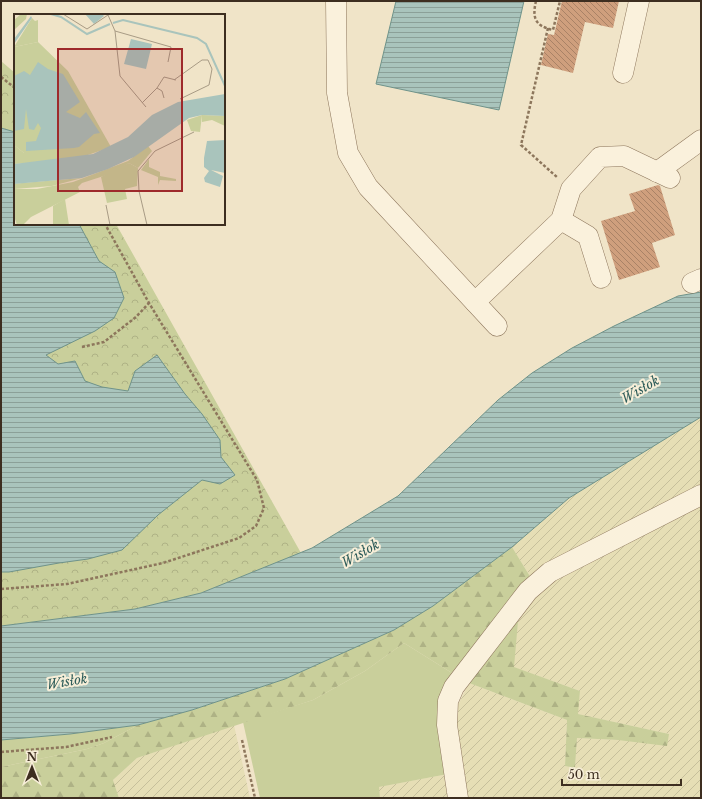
<svg xmlns="http://www.w3.org/2000/svg" width="702" height="799" font-family="'Libre Baskerville',serif">
  <defs>
    <pattern id="farmland-furrows" width="10" height="10" patternUnits="userSpaceOnUse"><rect width="10" height="10" fill="#e6deb5"/><path d="M-1 1l2-2M0 10L10 0M9 11l2-2" fill="none" stroke="#c6bf9b"/></pattern>
    <pattern id="forest-firs" width="22" height="20" patternUnits="userSpaceOnUse"><rect width="22" height="20" fill="#c9cf9b"/><path d="M5 1l3.5 6h-7zM16 11l3.5 6h-7z" fill="#aeb285"/></pattern>
    <pattern id="park-crowns" width="20" height="18" patternUnits="userSpaceOnUse"><rect width="20" height="18" fill="#c9cf9b"/><path d="M2 6a3 3 0 1 1 6 0M12 15a3 3 0 1 1 6 0" fill="none" stroke="#aeb285"/></pattern>
    <pattern id="water-rules" width="6" height="5" patternUnits="userSpaceOnUse"><rect width="6" height="5" fill="#a9c4bc"/><path d="M0 2.5h6" fill="none" stroke="#8ba098"/></pattern>
    <pattern id="building-back-hatch" width="6" height="6" patternUnits="userSpaceOnUse"><rect width="6" height="6" fill="#cf9f7d"/><path d="M-1 5l2 2M0 0l6 6M5-1l2 2" fill="none" stroke="#a98266"/></pattern>
  </defs>
  <rect width="100%" height="100%" fill="#f0e4c8"/>
  <g fill="url(#farmland-furrows)">
    <polygon points="701,417 701,486 531,578 512,547 569,498"/>
    <polygon points="701,502 701,798 465,798 454,713 469,683 567,720 565,766 575,768 577,738 618,740 669,734 577,714 580,691 513,667 518,622 513,620 555,576"/>
    <polygon points="234,725 250,798 119,798 113,780 137,758"/>
    <polygon points="448,774 454,798 380,798 378,787"/>
  </g>
  <g fill="#c9cf9b">
    <polygon points="404,643 452,673 441,701 448,774 379,787 380,798 260,798 243,722 313,700 365,671"/>
    <polygon points="138,725 104,743 87,749 1,767 1,740 70,734"/>
  </g>
  <g fill="url(#forest-firs)">
    <polygon points="512,547 531,578 452,673 404,643 365,671 313,700 137,758 113,780 119,798 1,798 1,767 87,749 104,743 138,725 192,710 285,679 394,630 433,606"/>
    <polygon points="513,620 518,622 514,667 580,691 578,714 669,734 667,746 618,740 577,738 575,768 565,766 567,720 469,683"/>
  </g>
  <polygon fill="url(#park-crowns)" points="1,61 15,73 15,224 116,224 301,553 201,593 135,609 1,626"/>
  <g fill="url(#water-rules)" stroke="#6f938a">
    <polygon points="396,1 524,1 499,110 376,84"/>
    <polygon points="1,128 15,132 15,224 79,224 99,261 115,272 124,298 114,318 95,331 46,355 58,364 75,361 85,381 102,387 128,391 135,371 157,355 185,394 202,414 220,440 221,457 235,475 220,484 202,480 158,515 122,550 88,559 59,563 9,572 1,572"/>
    <polygon points="701,292 701,417 569,498 512,547 433,606 394,630 285,679 192,710 138,725 70,734 1,740 1,626 135,609 201,593 312,548 398,496 498,400 532,373 572,348 614,326 678,296"/>
  </g>
  <g fill="url(#building-back-hatch)">
    <polygon points="562,1 619,1 613,28 585,22 573,73 541,65 548,34 554,35"/>
    <polygon points="658,185 660,186 675,235 652,243 660,267 619,280 601,221 635,211 629,194"/>
  </g>
  <g fill="none" stroke-linecap="round" stroke-linejoin="round">
    <defs>
      <g id="minor">
        <polyline points="336,1 337,93 348,153 368,187 497,326"/>
        <polyline points="623,73 639,1"/>
        <polyline points="657,172 701,140"/>
        <polyline points="561,220 588,236 601,278"/>
        <polyline points="692,283 701,279"/>
        <polyline points="475,302 561,220 571,189 600,157 624,156 670,178"/>
        <polyline points="458,798 447,725 448,701 454,687 528,591 550,572 701,495"/>
      </g>
    </defs>
    <use href="#minor" stroke="#8d765c" stroke-width="21"/>
    <g stroke="#8d765c" stroke-width="2.5" stroke-dasharray="3 2" stroke-linecap="butt">
      <path d="M 536,1 C 532,18 535,26 553,30 L 560,1"/>
      <polyline points="548,28 521,145 558,178"/>
      <polyline points="1,77 15,88"/>
      <polyline points="82,347 104,342 136,317 149,303"/>
      <polyline points="1,589 67,584 163,563 239,538 256,526 264,508 257,480 149,303 105,224"/>
      <polyline points="242,740 255,798"/>
      <polyline points="1,752 66,747 112,737"/>
    </g>
    <use href="#minor" stroke="#faf1dc" stroke-width="20"/>
  </g>
  <g text-anchor="middle" stroke-width="4" stroke-linejoin="round" paint-order="stroke">
    <g font-size="13" font-style="italic" fill="#2f5d5a" stroke="#f7eed8">
      <text transform="translate(640 389) rotate(-30)" y="5">Wisłok</text>
      <text transform="translate(360 553) rotate(-30)" y="5">Wisłok</text>
      <text transform="translate(67 681) rotate(-9)" y="5">Wisłok</text>
    </g>
  </g>
  <g transform="translate(14 14)">
    <rect width="211" height="211" fill="#f0e4c8"/>
    <path d="M 18,4 L 21,7 L 24,6 L 24,28 L 0,33 ZM 188,101 L 186,118 L 177,117 L 173,106 ZM 115,149 L 124,154 L 123,172 L 111,175 L 113,185 L 93,189 L 87,163 ZM 68,164 L 38,172 L 0,175 L 0,170 L 8,169 ZM 51,185 L 55,211 L 39,211 L 39,192 Z" fill="#c9cf9b"/>
    <path d="M 7,0 L 13,0 L 12,5 L 0,16 L 0,6 ZM 188,101 L 211,102 L 211,112 L 198,106 L 188,108 ZM 0,131 L 10,139 L 15,149 L 0,150 ZM 134,132 L 138,137 L 124,154 L 115,149 L 99,159 L 68,169 L 64,173 L 66,178 L 17,203 L 9,211 L 3,211 L 0,202 L 0,175 L 23,175 L 59,168 L 114,147 ZM 135,145 L 135,153 L 146,158 L 146,162 L 162,165 L 162,167 L 146,166 L 144,171 L 144,163 L 127,156 Z" fill="#c9cf9b"/>
    <path d="M 24,28 L 54,57 L 97,133 L 68,143 L 15,149 L 9,145 L 10,139 L 0,131 L 0,33 Z" fill="#c9cf9b"/>
    <path d="M 71,0 L 88,0 L 90,2 L 80,10 ZM 17,2 L 18,4 L 0,30 L 0,25 ZM 117,25 L 138,30 L 132,55 L 110,50 ZM 24,48 L 34,55 L 49,60 L 66,88 L 52,98 L 66,104 L 72,98 L 86,119 L 80,120 L 65,133 L 60,134 L 12,137 L 12,128 L 22,127 L 27,114 L 24,109 L 20,116 L 15,115 L 12,95 L 10,115 L 0,117 L 0,62 L 10,57 L 16,61 ZM 211,80 L 211,102 L 188,101 L 175,104 L 120,143 L 94,155 L 68,164 L 0,170 L 0,150 L 79,140 L 114,123 L 138,101 L 164,88 ZM 211,126 L 211,159 L 197,156 L 209,162 L 206,173 L 191,168 L 190,164 L 195,157 L 190,153 L 190,144 L 193,127 Z" fill="#a9c4bc"/>
    <path fill="none" stroke="#a9c4bc" stroke-width="2" d="M 37,0 L 47,3 L 73,20 L 96,10M 99,9 L 109,6 L 183,24 L 192,30 L 211,72"/>
    <path fill="none" stroke="#a89b85" stroke-width="1" d="M 49,0 L 73,15 L 94,1 L 101,17 L 106,62 L 132,93M 101,17 L 157,33 L 154,48M 160,66 L 188,46 L 194,46 L 198,55 L 195,71 L 166,85M 143,74 L 148,77 L 150,84M 128,89 L 143,74 L 150,63 L 162,66M 92,191 L 96,211M 133,211 L 125,177 L 124,157 L 141,137 L 180,118"/>
    <path fill="#9e2a2b" fill-opacity="0.15" stroke="#9e2a2b" stroke-width="2" d="M 44,35 L 168,35 L 168,177 L 44,177 Z"/>
    <rect width="211" height="211" fill="none" stroke="#3d2e20" stroke-width="2"/>
  </g>
  <rect width="702" height="799" fill="none" stroke="#3d2e20" stroke-width="4"/>
  <g transform="translate(32 767)" stroke="#f7eed8" stroke-width="3" paint-order="stroke">
  <path d="M0-3L7 15L0 10L-7 15Z" fill="#3d2e20"/>
  <text y="-6" font-size="11" font-weight="bold" text-anchor="middle" fill="#3d2e20">N</text>
  </g>
  <path d="M562 779v6h119v-6" fill="none" stroke="#3d2e20" stroke-width="2"/>
  <text x="568" y="779" font-size="12" fill="#3d2e20" stroke="#f7eed8" stroke-width="3" paint-order="stroke">50 m</text>
</svg>
